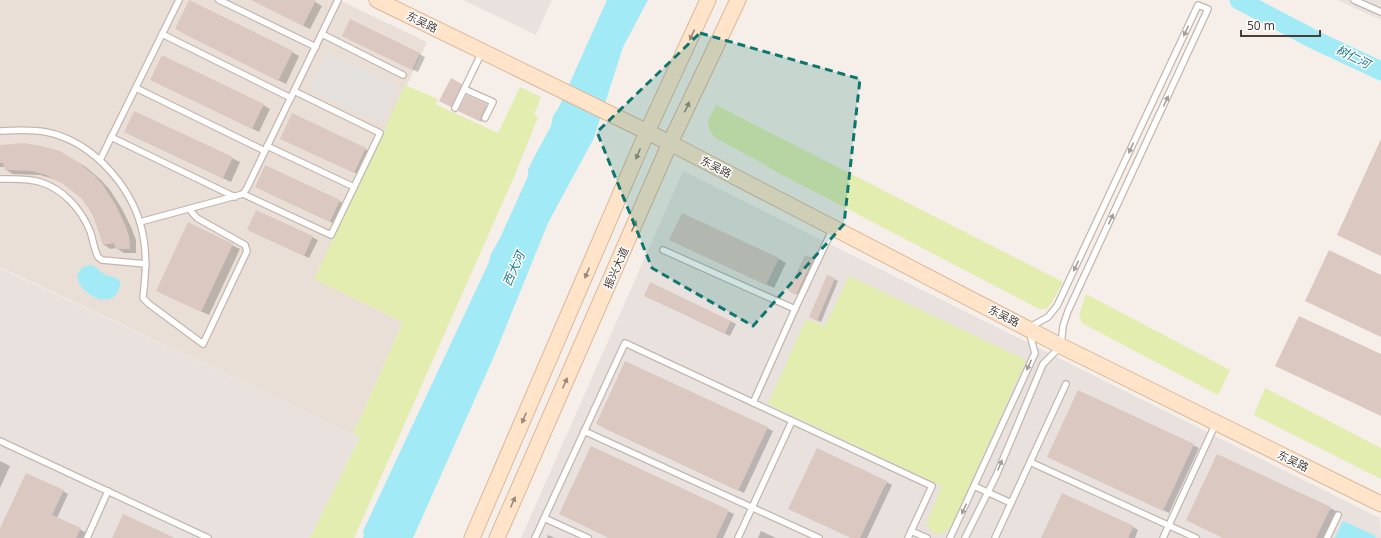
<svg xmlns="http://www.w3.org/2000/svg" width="1381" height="538" font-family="'Noto Sans','Noto Sans SC',sans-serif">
  <rect width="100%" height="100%" fill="#f6efe9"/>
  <polygon fill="#eadfd7" points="0,0 339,0 427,42 315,279 403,322 353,434 0,267"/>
  <g fill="#e8e1de">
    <polygon points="463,0 552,0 536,35"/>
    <polygon points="1337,0 1381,0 1381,20"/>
    <polygon points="683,171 1380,518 1381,538 521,538"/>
    <polygon points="0,268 360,437 310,538 0,538"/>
  </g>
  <g fill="#e2edaf">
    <polygon points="405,85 438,99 435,104 498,133 520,87 541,97 534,114 538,117 514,177 354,538 310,538 360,437 353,434 403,322 314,279 387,127 386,126"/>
    <polygon points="716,105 1063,282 1052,302 1047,309 1039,309 775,171 753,158 715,138 709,129 708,121"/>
    <polygon points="849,276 1026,360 951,527 941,534 933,533 926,524 942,486 768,404 806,319 825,326"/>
    <polygon points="1086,294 1230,370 1218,395 1082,323 1079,315"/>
    <polygon points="1265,388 1381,448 1381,479 1254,415"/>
  </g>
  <polygon fill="#e4e0de" points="327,53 398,87 381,123 310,89"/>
  <g fill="#a2ebf6">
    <polygon points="607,0 648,0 623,47 594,138 548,223 495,354 413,538 363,538 364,535 363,531 489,262 491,254 500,238 528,176 528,170 532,161 551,126 553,116 558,109"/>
    <path d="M 88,265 C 95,265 98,270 104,274 C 112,278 126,277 118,291 C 116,295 114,298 109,299 C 93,304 61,275 88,265 Z"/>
    <polygon points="1343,521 1376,536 1375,538 1335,538"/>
  </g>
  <g fill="#0003">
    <polygon points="252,0 312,0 322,6 310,29"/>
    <polygon points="350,20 425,57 418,72 348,39"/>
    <polygon points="183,33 292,52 299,56 286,84"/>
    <polygon points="451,80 465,87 455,108 441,101"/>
    <polygon points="158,83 263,105 270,109 259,132"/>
    <polygon points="486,105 489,107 482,122 463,112"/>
    <polygon points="135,112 240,162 231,182 133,136"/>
    <polygon points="289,142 365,149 372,153 362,176"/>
    <polygon points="0,146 60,152 86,167 101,180 110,190 122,209 131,227 136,240 136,253 124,253 116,248 111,249 104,245 93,215 83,198 65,184 54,179 40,175 13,174 6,170 5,167 0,167"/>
    <polygon points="264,191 339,201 346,205 337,225"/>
    <polygon points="188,224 240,249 209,315 164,294"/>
    <polygon points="253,232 312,237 318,240 309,258"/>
    <polygon points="678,244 779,259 786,263 774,288"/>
    <polygon points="805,256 816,261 800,296 793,292"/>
    <polygon points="828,276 838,281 821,322 814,319"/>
    <polygon points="650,298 730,321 736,324 730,336"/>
    <polygon points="1078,392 1199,448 1169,513 1053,459"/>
    <polygon points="602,427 767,428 773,431 744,493"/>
    <polygon points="591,447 734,514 723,538 610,538 560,514"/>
    <polygon points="0,461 10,466 0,488"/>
    <polygon points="887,482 892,485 867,538 852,538"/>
    <polygon points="63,491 68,494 57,518 85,532 83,538 0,538 0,531"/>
    <polygon points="1330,508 1336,511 1323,538 1224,538 1187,520"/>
    <polygon points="1133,527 1138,530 1135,538 1042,538"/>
    <polygon points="761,531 776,538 758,538"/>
    <polygon points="548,535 555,538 547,538"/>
  </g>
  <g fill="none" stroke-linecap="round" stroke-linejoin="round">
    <polyline stroke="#a2ebf6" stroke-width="19" points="1239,0 1315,40 1381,71"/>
  </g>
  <g fill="#dbc9c1">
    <polygon points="189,0 293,51 278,81 175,29"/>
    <polygon points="251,0 316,0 303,26"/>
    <polygon points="350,19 420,53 412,70 342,36"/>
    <polygon points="162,55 264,104 252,129 150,80"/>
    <polygon points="451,78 462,84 451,107 439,101"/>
    <polygon points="466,95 487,104 479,121 458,111"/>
    <polygon points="134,111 233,157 223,178 124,132"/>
    <polygon points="292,113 366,148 354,173 280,139"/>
    <polygon points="1381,139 1381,256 1337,235"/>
    <polygon points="24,143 42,146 60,151 78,162 94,175 103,185 115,204 124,222 129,236 130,249 116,249 114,243 103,245 93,215 82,199 63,184 46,175 32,171 5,170 3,163 0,163 0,145"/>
    <polygon points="265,165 340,200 330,222 255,187"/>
    <polygon points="256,210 313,236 304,256 247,230"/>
    <polygon points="682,213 779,258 766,285 669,240"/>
    <polygon points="188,222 233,244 201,312 156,291"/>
    <polygon points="1329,250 1381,275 1381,337 1305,301"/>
    <polygon points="805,255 813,258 796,295 788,291"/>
    <polygon points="827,275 835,278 817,321 809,317"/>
    <polygon points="650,282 731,321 725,333 644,296"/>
    <polygon points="1299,316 1381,354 1381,416 1275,366"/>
    <polygon points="625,361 768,427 738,491 596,424"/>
    <polygon points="1078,390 1194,444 1163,511 1047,457"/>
    <polygon points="591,446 729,510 716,538 609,538 559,514"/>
    <polygon points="817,448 887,481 860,538 851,538 788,509"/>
    <polygon points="1217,454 1331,507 1316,538 1223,538 1186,520"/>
    <polygon points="26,473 64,490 52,515 81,528 76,538 0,538 0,528"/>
    <polygon points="1062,493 1134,526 1128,538 1041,538"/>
    <polygon points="123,514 175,538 112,538"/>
  </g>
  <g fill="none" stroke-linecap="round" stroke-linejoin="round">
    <defs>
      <g id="lane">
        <polyline points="219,0 316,47"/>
        <polyline points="1354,0 1381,12"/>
        <polyline points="162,34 291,98"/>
        <polyline points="322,34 403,75"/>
        <polyline points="136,88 265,151"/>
        <polyline points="464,89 493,102 485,118"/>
        <polyline points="455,108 482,52"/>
        <path d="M 0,131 C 15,130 31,129 46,132 C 95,142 137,191 144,241 C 147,260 145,279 143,298 L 149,304 L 203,344 L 247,251 L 245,245 L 197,218 L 189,209"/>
        <polyline points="111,137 235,197"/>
        <polyline points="267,146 354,187"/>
        <polyline points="100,160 179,0"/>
        <path d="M 0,179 C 13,179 27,178 40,182 C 63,189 81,209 90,231 C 93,239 94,249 98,257 L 102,260 L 146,264"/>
        <polyline points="243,194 331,235 380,133 294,91"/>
        <polyline points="140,222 243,194 247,188 338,0"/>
        <polyline points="663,250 795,309 753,403"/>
        <polyline points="795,309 833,228"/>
        <polyline points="584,431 819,538"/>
        <polyline points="0,441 208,538"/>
        <polyline points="1030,462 1196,538"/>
        <polyline points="974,486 1011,503"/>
        <polyline points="544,518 588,538"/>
        <polyline points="911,531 927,538"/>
        <polyline points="87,538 108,491"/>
        <polyline points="535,538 625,343 932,486 908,538"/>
        <polyline points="738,538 792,421"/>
        <polyline points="950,538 1035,353 1028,328 1048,317 1057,306 1198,5 1208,9 1068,311 1063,326 1061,346 1043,364 996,476 965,538"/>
        <polyline points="995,538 1066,384"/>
        <polyline points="1163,538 1216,423"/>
        <polyline points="1327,538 1338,515"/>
      </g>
      <g id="secondary">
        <polyline points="377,0 670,143 1061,346 1381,504"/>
        <polyline points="472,538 647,132 708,0"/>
        <polyline points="497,538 670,143 738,0"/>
      </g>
    </defs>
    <use href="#lane" stroke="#c5b6ae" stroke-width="8"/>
    <use href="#secondary" stroke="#dcb798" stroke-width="17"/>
    <use href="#lane" stroke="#fff" stroke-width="5.5"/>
    <use href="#secondary" stroke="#ffe4ca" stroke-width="15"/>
  </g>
  <defs><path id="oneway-solid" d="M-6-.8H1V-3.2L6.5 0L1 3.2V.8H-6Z"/></defs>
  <g fill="#a49e9b">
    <use href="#oneway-solid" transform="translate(1186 31) rotate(115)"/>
    <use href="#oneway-solid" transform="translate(1166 101) rotate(-65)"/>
    <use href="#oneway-solid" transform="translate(1131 148) rotate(115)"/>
    <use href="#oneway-solid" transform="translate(1111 219) rotate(-65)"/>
    <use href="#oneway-solid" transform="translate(1076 266) rotate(115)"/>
    <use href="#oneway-solid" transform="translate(1029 365) rotate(115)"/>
    <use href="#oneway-solid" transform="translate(1000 465) rotate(-67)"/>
    <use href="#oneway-solid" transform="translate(964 509) rotate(115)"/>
  </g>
  <g fill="#9b8879">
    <use href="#oneway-solid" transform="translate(692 35) rotate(115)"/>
    <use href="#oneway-solid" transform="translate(687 107) rotate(-65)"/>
    <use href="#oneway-solid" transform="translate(638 154) rotate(113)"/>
    <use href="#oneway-solid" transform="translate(634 226) rotate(-66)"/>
    <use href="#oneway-solid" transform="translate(587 273) rotate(113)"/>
    <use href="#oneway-solid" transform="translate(565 383) rotate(-66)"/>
    <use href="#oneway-solid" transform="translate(524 418) rotate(113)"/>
    <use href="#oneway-solid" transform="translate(513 502) rotate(-66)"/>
  </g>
  <path fill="#0f766e" fill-opacity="0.2" stroke="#0f766e" stroke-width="3" stroke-dasharray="8 5" stroke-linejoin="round" d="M 700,33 L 860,79 L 844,224 L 753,326 L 652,268 L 597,132 Z"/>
  <g text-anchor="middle" stroke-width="3" stroke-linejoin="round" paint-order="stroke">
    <g font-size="11" fill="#4a3d37" stroke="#fff">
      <text transform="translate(422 22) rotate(26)" y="4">东吴路</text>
      <text transform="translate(716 167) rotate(27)" y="4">东吴路</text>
      <text transform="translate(616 268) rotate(-66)" y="4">振兴大道</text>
      <text transform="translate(1004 316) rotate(27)" y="4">东吴路</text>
      <text transform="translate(1293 461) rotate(26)" y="4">东吴路</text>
    </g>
    <g font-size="12" font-style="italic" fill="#207b8c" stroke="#fff">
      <text transform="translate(1353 57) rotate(27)" y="4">树仁河</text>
      <text transform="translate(514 269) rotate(-66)" y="4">西大河</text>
    </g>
  </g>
  <path d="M1241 30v6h79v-6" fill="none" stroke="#4a3d37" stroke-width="2"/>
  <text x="1247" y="30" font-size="12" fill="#4a3d37" stroke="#ffffff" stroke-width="3" paint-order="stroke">50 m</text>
</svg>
